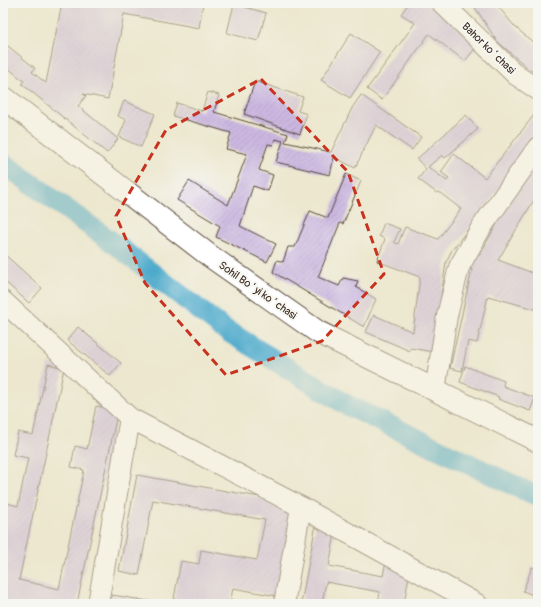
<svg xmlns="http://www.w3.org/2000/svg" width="541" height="607" font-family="Pangolin,sans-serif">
  <defs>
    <pattern id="building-hatch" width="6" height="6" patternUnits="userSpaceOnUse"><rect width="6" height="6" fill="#ccb8e1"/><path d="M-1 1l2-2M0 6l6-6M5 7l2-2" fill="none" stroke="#b09ec1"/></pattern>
  </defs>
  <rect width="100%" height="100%" fill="#f6f6f2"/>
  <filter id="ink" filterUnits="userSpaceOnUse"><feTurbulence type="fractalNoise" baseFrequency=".025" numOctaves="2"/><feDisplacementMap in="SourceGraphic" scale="8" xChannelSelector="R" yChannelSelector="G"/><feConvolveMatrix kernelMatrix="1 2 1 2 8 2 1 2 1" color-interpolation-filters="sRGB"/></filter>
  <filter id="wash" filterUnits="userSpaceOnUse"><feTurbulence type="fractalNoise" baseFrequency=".012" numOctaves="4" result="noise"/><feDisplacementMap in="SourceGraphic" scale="16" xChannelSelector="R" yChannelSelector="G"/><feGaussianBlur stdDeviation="0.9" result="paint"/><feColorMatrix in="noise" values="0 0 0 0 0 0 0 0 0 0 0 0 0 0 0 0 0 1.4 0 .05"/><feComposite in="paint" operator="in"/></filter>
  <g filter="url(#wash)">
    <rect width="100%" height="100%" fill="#ece7ce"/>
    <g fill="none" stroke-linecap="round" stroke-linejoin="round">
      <polyline stroke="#4ca9ca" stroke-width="21" points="3,163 112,242 224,329 347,405 538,497"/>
    </g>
    <g id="blocks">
      <g fill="url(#building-hatch)">
        <polygon points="62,3 203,3 199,28 124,14 108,99 83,94 86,96 78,106 118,139 107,153 22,84 24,81 3,64 3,42 35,68 32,72 46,83"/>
        <polygon points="409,3 428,3 478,45 465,61 429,34 382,100 367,89 415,23 401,14"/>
        <polygon points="472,3 499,3 497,5 515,27 535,44 538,39 538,75 529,69 497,41"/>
        <polygon points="234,4 266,13 258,41 227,33"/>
        <polygon points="351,33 380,52 350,98 321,80"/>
        <polygon points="255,81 303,97 298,111 307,114 300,134 244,114"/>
        <polygon points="208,92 219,95 214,112 288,134 285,142 331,152 352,108 361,95 421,137 412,150 376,125 355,168 334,157 330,175 276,162 283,141 275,139 273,145 268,144 259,170 273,175 268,191 253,186 240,226 276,244 267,262 216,237 220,226 177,200 189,181 228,205 247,154 226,149 231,133 173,116 177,103 202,111"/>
        <polygon points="124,101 155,114 141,147 119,137 126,120 118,116"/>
        <polygon points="538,110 538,139 452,250 446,262 433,352 411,348 410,351 366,332 374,315 413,332 420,277 377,261 385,239 379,236 384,223 400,229 394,242 398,244 405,227 438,239 461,209 439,192 437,193 418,179 426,169 417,159 466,115 478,129 445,158 442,155 428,167 447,181 449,178 441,172 454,154 485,178"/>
        <polygon points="538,159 538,203 534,200 498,260 538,275 538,310 488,296 477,343 468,341 462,371 450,368 472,269 468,268 473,254 479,256 517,188"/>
        <polygon points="346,174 361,181 343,224 340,223 318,277 339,286 343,278 358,281 356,287 376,299 364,327 273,272 277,260 283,262 288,247 295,247 310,211 328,218"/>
        <polygon points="3,253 42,288 29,303 3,280"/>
        <polygon points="3,325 7,325 4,340 3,340"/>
        <polygon points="78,327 121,363 110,376 67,340"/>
        <polygon points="48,364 64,368 19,580 59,589 84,470 71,467 75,446 87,449 96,406 118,410 77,604 3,604 3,502 18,506 28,458 13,455 18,432 33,435"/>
        <polygon points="465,366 504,381 503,386 535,398 530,411 498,399 499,397 460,382"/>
        <polygon points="3,402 6,402 4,414 3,414"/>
        <polygon points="3,421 7,422 4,438 3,438"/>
        <polygon points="137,475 293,503 277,596 233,588 230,604 173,604 181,561 199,564 201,550 257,560 265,520 153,500 139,575 119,571"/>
        <polygon points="316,524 336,528 329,566 383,576 385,566 410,570 404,604 378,604 380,592 326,582 322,604 301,604"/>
        <polygon points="532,567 538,570 538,597 523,591"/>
        <polygon points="112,595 160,603 160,604 110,604"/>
      </g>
    </g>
  </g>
  <g filter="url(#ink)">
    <use href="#blocks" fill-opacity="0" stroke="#564638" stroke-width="1"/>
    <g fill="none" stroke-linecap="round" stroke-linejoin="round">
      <defs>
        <g id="minor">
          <polyline points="442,3 516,75 538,90"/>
          <polyline points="3,301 130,418 301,507 477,604"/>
          <polyline points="435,390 447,316 459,267 481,228 538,147"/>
          <polyline points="98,604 130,418"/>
          <polyline points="284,604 301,507"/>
        </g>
        <polyline id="secondary" points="3,97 210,256 318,332 538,441"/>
      </defs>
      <use href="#minor" stroke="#564638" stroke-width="22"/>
      <use href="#secondary" stroke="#564638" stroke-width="24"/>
      <use href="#minor" stroke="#fff" stroke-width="20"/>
      <use href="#secondary" stroke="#fff" stroke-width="22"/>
    </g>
  </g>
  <path d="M0 0H541V607H0ZM 261,79 L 348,172 L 384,274 L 322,341 L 226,375 L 145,283 L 116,216 L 166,130 Z" fill="#ece7ce" fill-opacity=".55" fill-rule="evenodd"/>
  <path fill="none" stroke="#c8321e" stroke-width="3" stroke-dasharray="8 5" stroke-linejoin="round" d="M 261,79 L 348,172 L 384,274 L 322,341 L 226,375 L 145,283 L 116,216 L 166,130 Z"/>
  <g text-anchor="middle" stroke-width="4" stroke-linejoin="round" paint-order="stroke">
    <g font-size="11" fill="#3b2a1e" stroke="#f6f6f2">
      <text transform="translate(489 48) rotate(44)" y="4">Bahor koʻchasi</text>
      <text transform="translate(258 290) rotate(35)" y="4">Sohil Boʻyi koʻchasi</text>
    </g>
  </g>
  <rect width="541" height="607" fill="none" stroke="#f6f6f2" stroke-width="16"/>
</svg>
